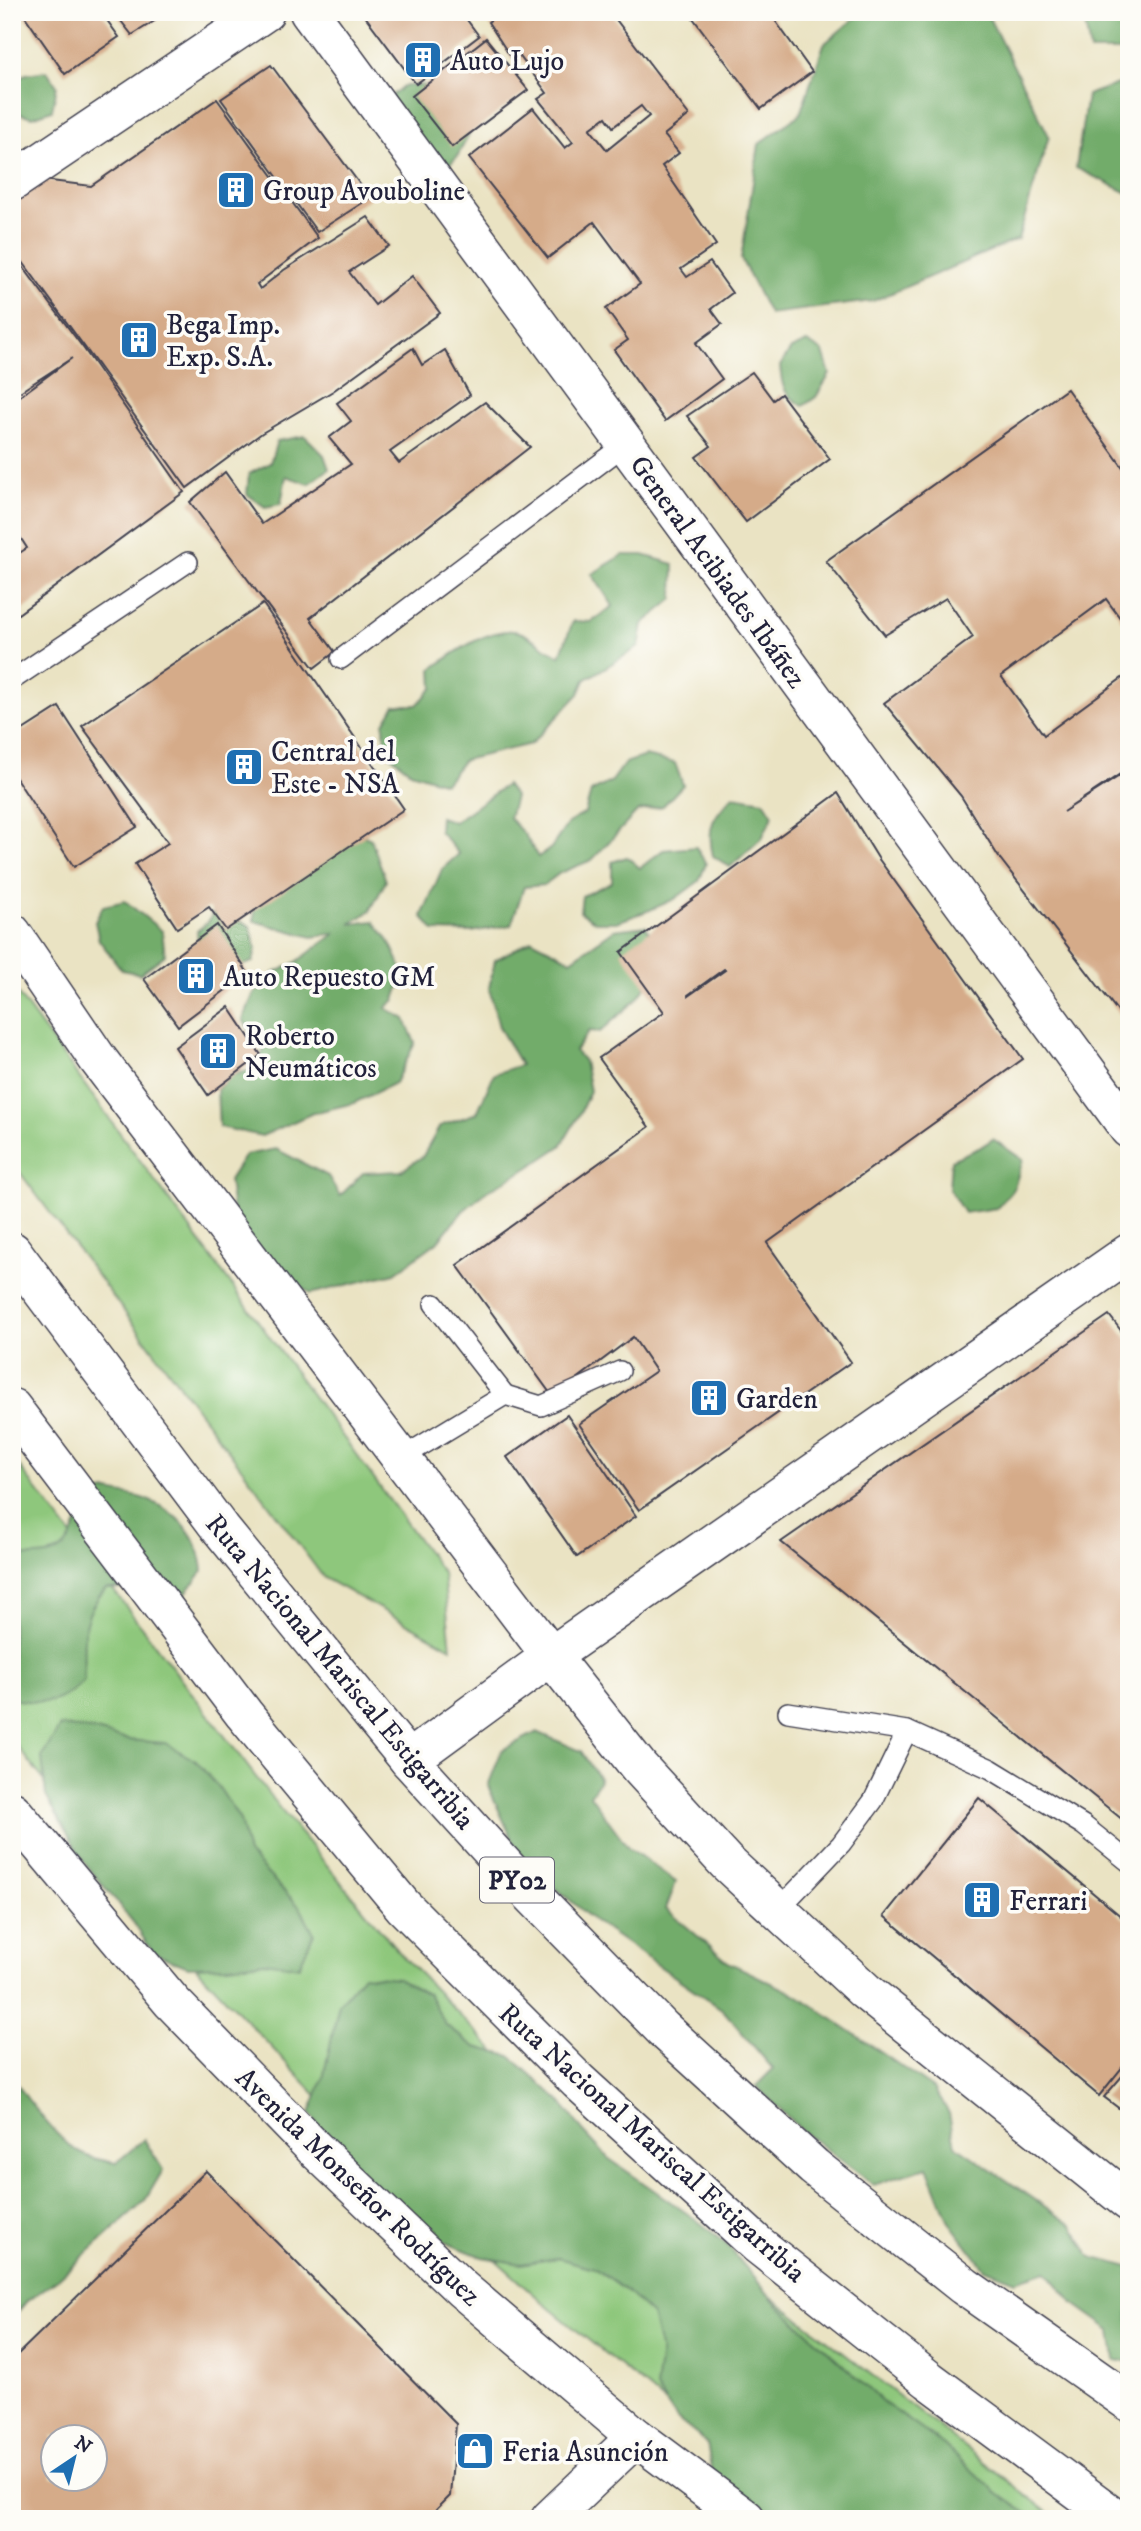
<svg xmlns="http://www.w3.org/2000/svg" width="1141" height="2531" font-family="'IM FELL DW Pica',serif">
  <rect width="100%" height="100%" fill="#fdfcf7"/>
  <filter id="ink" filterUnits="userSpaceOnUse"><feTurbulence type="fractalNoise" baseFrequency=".0143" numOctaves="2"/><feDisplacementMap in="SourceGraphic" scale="14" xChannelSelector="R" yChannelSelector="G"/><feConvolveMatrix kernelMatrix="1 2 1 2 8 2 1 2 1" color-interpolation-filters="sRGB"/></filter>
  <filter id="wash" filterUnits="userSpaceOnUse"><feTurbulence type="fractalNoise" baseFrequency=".00686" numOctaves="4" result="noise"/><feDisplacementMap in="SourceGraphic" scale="28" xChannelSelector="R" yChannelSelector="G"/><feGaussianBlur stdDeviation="1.57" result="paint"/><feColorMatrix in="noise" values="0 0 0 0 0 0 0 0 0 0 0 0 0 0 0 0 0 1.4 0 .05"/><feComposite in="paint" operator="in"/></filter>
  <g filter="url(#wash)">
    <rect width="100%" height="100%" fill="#eae3c3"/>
    <g fill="#8ec77b" stroke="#58745b" stroke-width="2">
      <polygon points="12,986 443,1573 451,1648 324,1578 12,1162"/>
      <polygon points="12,1457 281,1810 399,1952 552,2111 697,2239 1057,2519 817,2519 742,2465 548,2307 338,2118 178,1948 12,1740"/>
    </g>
    <g fill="#72ac6b" stroke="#4a6753" stroke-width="2">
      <polygon points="862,12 986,12 1049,136 1018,239 873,301 769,314 741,259 759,144 800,114 824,44"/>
      <polygon points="1083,12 1129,12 1129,51 1090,51"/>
      <polygon points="47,71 57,86 52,110 33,117 12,112 12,81 26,74"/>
      <polygon points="1129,80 1129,192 1128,193 1076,168 1087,95"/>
      <polygon points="439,85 470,133 457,157 442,171 388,99 403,86"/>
      <path d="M 807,342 L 823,352 L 830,374 L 816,397 L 803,406 C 783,394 782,388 780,366 L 791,349 Z"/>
      <polygon points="305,436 324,455 329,469 309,484 286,476 281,504 265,507 247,494 249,474 270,463 277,441"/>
      <path d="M 623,555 L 643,555 L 674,564 L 673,599 L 643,624 L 639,647 L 585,680 L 579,694 L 531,744 L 464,760 L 445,783 L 411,772 L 385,751 L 384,723 L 395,705 L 417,705 L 433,688 L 432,669 C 452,654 495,622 522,633 C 535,639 547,650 560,656 L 573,621 L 591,622 L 613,606 L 592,574 Z"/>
      <polygon points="645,756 675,763 683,785 663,806 638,811 592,860 560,873 544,885 524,887 511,925 471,932 434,931 422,916 442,869 459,854 439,831 440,817 454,822 506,785 515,797 509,818 525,835 538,857 551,848 568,823 585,813 591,792 612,781 625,763"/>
      <path d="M 733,796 L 764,801 L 773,815 L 762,838 L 730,867 L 713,856 C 706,826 713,817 733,796 Z"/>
      <polygon points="345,827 371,839 386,881 370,911 350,924 374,921 389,941 404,973 395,1000 386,1008 405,1019 415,1043 395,1083 354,1103 313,1113 262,1136 219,1127 217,1089 233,1075 252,1070 264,1050 243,1020 253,995 274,973 295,963 336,933 312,937 254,921 256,898"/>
      <polygon points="696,847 706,864 699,881 675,899 650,910 617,922 596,922 580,912 582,896 612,882 612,862 627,857 640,868 663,850"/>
      <polygon points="125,901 162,931 165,955 140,974 122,970 99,940 95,922 103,906"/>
      <polygon points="214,911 229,915 250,926 256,949 253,962 238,967 198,944 197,931 208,922"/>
      <polygon points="646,926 664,959 637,999 600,1032 589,1031 575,1051 584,1061 590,1091 578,1117 561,1146 528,1168 487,1191 463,1211 437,1242 395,1273 310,1294 261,1255 234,1221 229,1180 245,1155 276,1149 328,1176 340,1196 363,1173 401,1171 423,1156 440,1126 477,1113 494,1074 521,1065 499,1027 489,988 495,960 532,940 571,960 614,930"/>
      <polygon points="993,1139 1023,1160 1014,1188 997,1208 964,1213 949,1189 951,1160 979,1148"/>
      <path d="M 108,1491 C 120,1493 134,1495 145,1499 C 178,1511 200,1537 203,1571 L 181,1599 L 128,1589 L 106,1589 C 78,1617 84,1643 84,1680 C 59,1706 47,1704 12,1699 L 12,1555 C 76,1562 66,1541 90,1494 Z"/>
      <polygon points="60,1726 93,1730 128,1740 165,1743 196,1761 220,1789 240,1820 248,1854 300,1907 314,1933 299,1967 264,1962 228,1966 188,1967 153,1953 133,1922 84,1862 46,1796 42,1757"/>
      <polygon points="537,1732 581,1751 600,1780 590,1795 628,1847 676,1882 666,1909 728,1962 799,1996 934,2089 949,2113 955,2145 1072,2225 1091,2257 1129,2267 1129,2363 1115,2360 1111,2330 1073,2303 1046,2271 1016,2281 985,2269 949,2222 927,2167 874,2185 801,2130 756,2086 773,2069 723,2010 594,1921 520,1857 488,1786 502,1750"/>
      <polygon points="363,1975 398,1978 428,1994 446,2025 475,2047 510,2056 562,2103 583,2131 608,2158 698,2221 726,2244 775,2302 883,2402 944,2445 997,2493 1035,2519 723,2519 713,2481 707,2443 677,2419 656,2388 661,2352 652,2315 626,2291 594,2268 558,2258 521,2264 482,2257 447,2243 416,2222 329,2144 310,2113 323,2079 339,2003"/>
      <path d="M 12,2077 C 26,2098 61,2145 84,2155 C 93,2159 106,2161 116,2163 L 144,2139 L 163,2170 L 144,2202 L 59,2278 L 26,2302 L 12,2319 Z"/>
    </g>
    <g id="blocks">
      <g fill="#d5ab89" fill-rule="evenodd">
        <polygon points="22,12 101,12 119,37 65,74"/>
        <polygon points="114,12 169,12 132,35"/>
        <polygon points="362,12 461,12 479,36 416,84"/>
        <path d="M 501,12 L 621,12 L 614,17 L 689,115 L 664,135 L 679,153 L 662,166 L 716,245 L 681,269 L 687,277 L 710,262 L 732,293 L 711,309 L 722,324 L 696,343 L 722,379 L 665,421 L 614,350 L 628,340 L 606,309 L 640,284 L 594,222 L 548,258 L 469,158 L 533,108 L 565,148 L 573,142 L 538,99 L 547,93 L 518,54 L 512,59 L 488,22 ZM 641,106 L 649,116 L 607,150 L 590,129 L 606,117 L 613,127 Z"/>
        <polygon points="701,12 769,12 812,72 761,109 693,18"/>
        <polygon points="486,38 528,90 452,147 412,96"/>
        <polygon points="271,65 370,198 317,232 221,99"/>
        <polygon points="217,99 318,238 257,284 260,289 284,270 368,217 389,246 349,272 375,305 412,276 440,313 333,391 262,433 187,488 12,247 12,200 43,180 91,186"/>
        <polygon points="12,252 84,349 184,492 18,614 12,606 12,558 27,548 16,531 12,534 12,402 72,358 12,397"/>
        <polygon points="413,348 422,365 445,350 470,395 390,452 399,463 485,402 530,447 310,618 335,652 314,668 190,502 225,472 262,524 351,464 329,438 351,421 337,403"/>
        <polygon points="752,372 773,400 781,394 830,459 746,522 696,457 711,446 687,416"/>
        <polygon points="1067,389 1129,476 1129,630 1106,599 1001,676 1044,735 1129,673 1129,768 1063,812 1129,770 1129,1026 998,856 961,796 884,703 973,637 946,598 885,635 826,561"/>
        <polygon points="263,604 404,809 226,930 209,907 177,928 135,864 168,843 82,726"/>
        <polygon points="59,707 137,827 74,867 12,772 12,737"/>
        <path d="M 838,793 L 878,858 L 1023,1059 L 767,1243 L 851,1362 L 639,1510 L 579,1424 L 656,1371 L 633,1337 L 553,1397 L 457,1265 L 649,1127 L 599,1058 L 664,1012 L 621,952 ZM 724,969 L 725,970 L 688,996 L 688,995 Z"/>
        <polygon points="217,925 248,973 178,1026 144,979"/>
        <polygon points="229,1007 261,1055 208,1095 175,1047"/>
        <polygon points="1109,1315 1129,1341 1129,1825 781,1542"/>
        <polygon points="567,1415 636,1516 577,1557 507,1457"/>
        <polygon points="979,1798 1129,1923 1129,2059 1099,2096 884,1916"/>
        <polygon points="1129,2068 1129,2116 1104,2097"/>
        <path d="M 206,2171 L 456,2424 L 450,2496 L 427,2519 L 12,2519 L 12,2360 ZM 52,2436 L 94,2436 L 94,2478 L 52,2478 Z"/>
      </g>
    </g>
  </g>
  <g filter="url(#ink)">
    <use href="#blocks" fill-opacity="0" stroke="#403f4f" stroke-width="2"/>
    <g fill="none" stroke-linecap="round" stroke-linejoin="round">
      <defs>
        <g id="service">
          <polyline points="341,659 626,444"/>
          <polyline points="12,680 188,562"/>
          <polyline points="434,1304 505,1395"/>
          <polyline points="401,1458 505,1395 541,1406 620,1371"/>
          <polyline points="907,1731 991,1769 1083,1825 1129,1862"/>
          <polyline points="778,1910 841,1844 873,1801 907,1731 788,1712"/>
        </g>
        <g id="minor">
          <polyline points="309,12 1129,1129"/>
          <polyline points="12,182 265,12"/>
          <polyline points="409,1760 551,1656 1129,1253"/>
          <polyline points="550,2519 636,2437"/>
        </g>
        <g id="tertiary">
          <polyline points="12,933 97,1058 551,1656 639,1767 726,1862 865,1991 1129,2202"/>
          <polyline points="12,1811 172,2002 314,2148 462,2289 636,2437 746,2519"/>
        </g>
        <g id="trunk">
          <polyline points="12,1251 219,1527 409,1760 527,1890 663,2029 814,2167 964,2286 1129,2402"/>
          <polyline points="12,1408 244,1714 403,1906 578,2081 757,2244 929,2380 1117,2519"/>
        </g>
      </defs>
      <use href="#service" stroke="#403f4f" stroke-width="22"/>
      <use href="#minor" stroke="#403f4f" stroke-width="41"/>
      <use href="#tertiary" stroke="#403f4f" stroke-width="41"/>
      <use href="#trunk" stroke="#403f4f" stroke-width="41"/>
      <use href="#service" stroke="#fff" stroke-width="19"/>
      <use href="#minor" stroke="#fff" stroke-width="38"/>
      <use href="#tertiary" stroke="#fff" stroke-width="38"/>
      <use href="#trunk" stroke="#fff" stroke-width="38"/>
    </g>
  </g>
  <defs>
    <symbol id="building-square" viewBox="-11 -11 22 22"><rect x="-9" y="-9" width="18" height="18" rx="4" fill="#1f6fb2" stroke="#fdfcf7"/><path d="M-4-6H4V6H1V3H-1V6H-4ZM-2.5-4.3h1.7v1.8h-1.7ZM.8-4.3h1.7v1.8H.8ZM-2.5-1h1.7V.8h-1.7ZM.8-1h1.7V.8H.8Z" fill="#fff"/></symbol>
    <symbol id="shop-square" viewBox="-11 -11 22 22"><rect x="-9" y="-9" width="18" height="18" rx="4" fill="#1f6fb2" stroke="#fdfcf7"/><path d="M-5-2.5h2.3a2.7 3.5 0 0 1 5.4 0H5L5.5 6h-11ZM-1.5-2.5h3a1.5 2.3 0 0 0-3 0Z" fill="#fff"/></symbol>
  </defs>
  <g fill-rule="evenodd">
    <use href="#building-square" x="401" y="38" width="44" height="44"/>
    <use href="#building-square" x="214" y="168" width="44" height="44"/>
    <use href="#building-square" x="117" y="318" width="44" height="44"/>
    <use href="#building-square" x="222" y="745" width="44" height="44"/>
    <use href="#building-square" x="174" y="954" width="44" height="44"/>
    <use href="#building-square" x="196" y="1029" width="44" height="44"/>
    <use href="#building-square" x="687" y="1376" width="44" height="44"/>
    <use href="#building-square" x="960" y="1878" width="44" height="44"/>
    <use href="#shop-square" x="453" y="2429" width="44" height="44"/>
  </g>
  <g text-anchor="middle" stroke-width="7" stroke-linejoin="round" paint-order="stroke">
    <rect fill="#fdfcf7" stroke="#646373" stroke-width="2" x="480" y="1857.5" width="74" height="45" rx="5"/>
    <g font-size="26" font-weight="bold" fill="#22223b">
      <text x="517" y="1889">PY02</text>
    </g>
    <g font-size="28" fill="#22223b" stroke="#fdfcf7" text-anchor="start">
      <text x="450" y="70">Auto Lujo</text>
      <text x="263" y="200">Group Avouboline</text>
      <text x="166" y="334">Bega Imp.<tspan x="166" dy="32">Exp. S.A.</tspan></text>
      <text x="271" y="761">Central del<tspan x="271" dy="32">Este - NSA</tspan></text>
      <text x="223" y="986">Auto Repuesto GM</text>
      <text x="245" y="1045">Roberto<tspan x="245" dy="32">Neumáticos</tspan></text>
      <text x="736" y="1408">Garden</text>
      <text x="1009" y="1910">Ferrari</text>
      <text x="502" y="2461">Feria Asunción</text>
    </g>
    <g font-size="28" fill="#22223b" stroke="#fdfcf7">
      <text transform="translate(719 571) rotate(54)" y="10">General Acibiades Ibáñez</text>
      <text transform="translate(341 1671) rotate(50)" y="10">Ruta Nacional Mariscal Estigarribia</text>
      <text transform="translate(653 2142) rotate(42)" y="10">Ruta Nacional Mariscal Estigarribia</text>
      <text transform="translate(359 2186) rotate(44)" y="10">Avenida Monseñor Rodríguez</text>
    </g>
  </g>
  <rect width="1141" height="2531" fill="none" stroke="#fdfcf7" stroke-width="42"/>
  <g transform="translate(74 2458) rotate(35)"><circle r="33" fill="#fdfcf7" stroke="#a5a5ac" stroke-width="2"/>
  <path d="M0-5L12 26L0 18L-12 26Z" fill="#1f6fb2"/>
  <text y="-10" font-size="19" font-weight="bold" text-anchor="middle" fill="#22223b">N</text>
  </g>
</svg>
